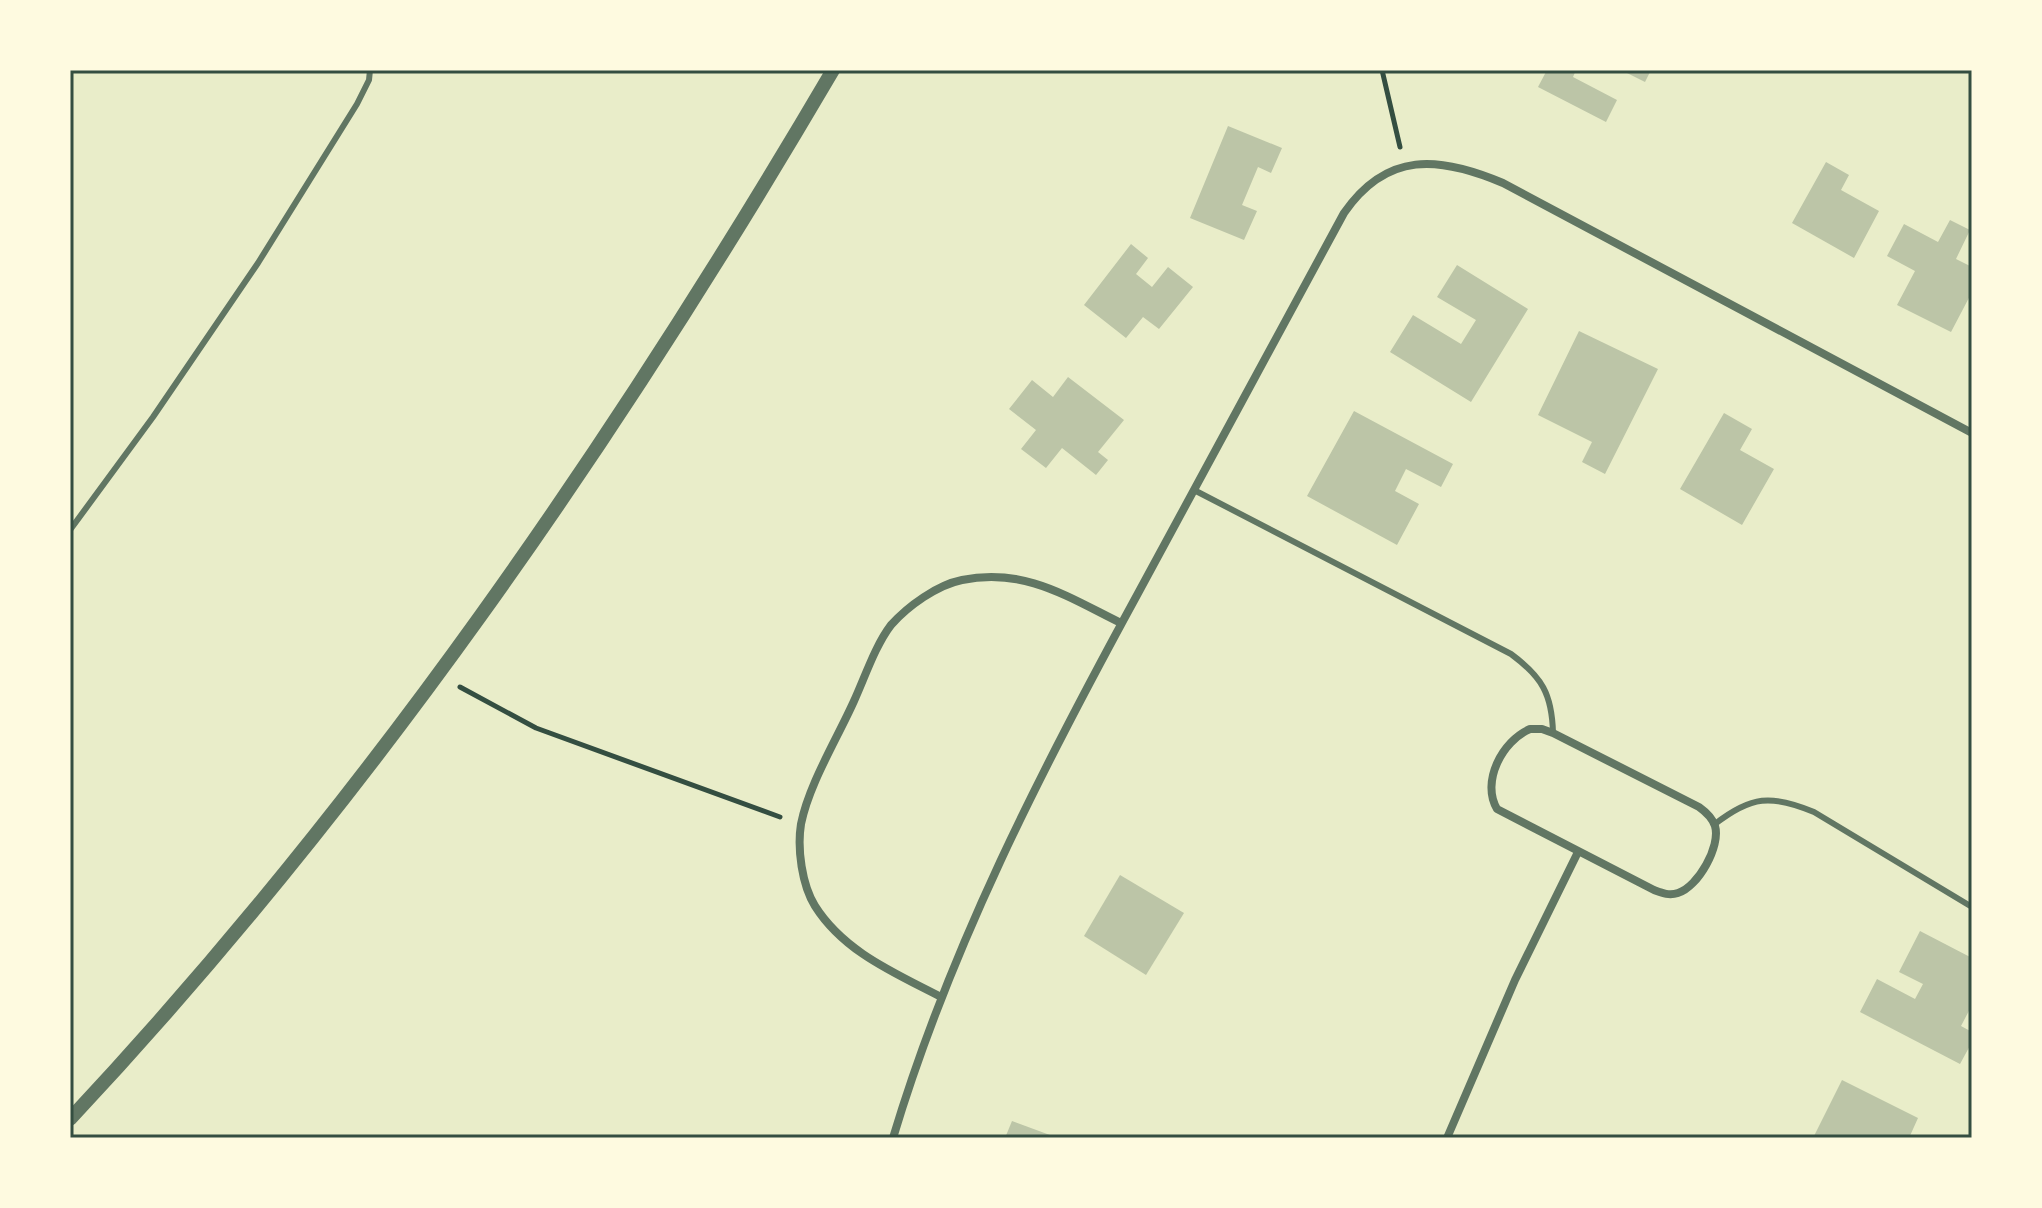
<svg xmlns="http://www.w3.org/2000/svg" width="2042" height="1208" font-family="'Archivo Narrow',sans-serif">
  <rect width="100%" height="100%" fill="#e9edc9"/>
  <g fill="#bcc5a7">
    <polygon points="1547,70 1576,70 1573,77 1617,100 1606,122 1538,87"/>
    <polygon points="1621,70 1651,70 1645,82"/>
    <polygon points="1228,126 1282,148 1271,173 1258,167 1242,205 1257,211 1244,240 1190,218"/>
    <polygon points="1826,162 1849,175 1841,190 1879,211 1854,258 1792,223"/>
    <polygon points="1950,220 1970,230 1956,259 1972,267 1972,292 1951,332 1897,305 1915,271 1887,256 1904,224 1938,242"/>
    <polygon points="1131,244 1148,258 1136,274 1152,287 1168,267 1193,287 1159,329 1143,317 1126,338 1084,305"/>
    <polygon points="1457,265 1528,309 1471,402 1390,352 1413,315 1461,344 1476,320 1437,297"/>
    <polygon points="1579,331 1658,369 1605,474 1582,462 1592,442 1538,415"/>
    <polygon points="1068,377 1124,420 1098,452 1108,460 1096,475 1062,448 1046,468 1021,449 1036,430 1009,409 1032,380 1053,397"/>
    <polygon points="1354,411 1453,464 1441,487 1406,469 1395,491 1419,504 1397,545 1307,496"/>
    <polygon points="1724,413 1752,429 1740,450 1774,469 1742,525 1680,489"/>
    <polygon points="1120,875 1184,913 1146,975 1084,936"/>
    <polygon points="1920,931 1972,958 1972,1005 1961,1026 1972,1032 1972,1042 1960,1064 1860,1012 1877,979 1915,999 1923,984 1899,972"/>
    <polygon points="1842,1080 1918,1118 1909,1138 1877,1138 1870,1135 1868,1138 1813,1138"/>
    <polygon points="1012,1121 1058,1138 1005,1138"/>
  </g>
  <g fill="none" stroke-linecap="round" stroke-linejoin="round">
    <g stroke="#344e41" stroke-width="5">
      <polyline points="1382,70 1400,147"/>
      <polyline points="460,687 536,728 780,817"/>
    </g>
    <g stroke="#617663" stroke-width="6">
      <path d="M 1194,490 L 1511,654 C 1542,677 1552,694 1553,733"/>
      <polyline points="70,530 153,417 258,263 357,104 369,80 370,70"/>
      <path d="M 1715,824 C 1751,796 1771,794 1814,812 L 1972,907"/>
    </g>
    <g stroke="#617663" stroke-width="8">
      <path d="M 1530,729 L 1542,729 L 1553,733 L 1699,807 C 1706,812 1712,817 1715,826 C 1721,846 1698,887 1678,893 C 1669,896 1662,893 1654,890 L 1497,809 C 1481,782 1502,741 1530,729 Z"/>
      <path d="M 941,997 C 895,973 844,952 815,906 C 802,885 797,849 801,824 C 809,784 837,739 854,701 C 865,677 875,646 891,625 C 908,606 937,585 962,580 C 1024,567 1068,597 1121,623"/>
      <path d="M 893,1138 C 950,948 1041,771 1136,597 C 1205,469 1275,341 1344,213 C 1387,151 1439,156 1503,183 L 1972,433"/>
      <polyline points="1447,1138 1515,980 1578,852"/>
    </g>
    <path stroke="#617663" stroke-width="14" d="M 70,1119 C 367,802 614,443 833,70"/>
  </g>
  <rect width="2042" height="1208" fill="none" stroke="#fefae0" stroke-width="144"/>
  <rect x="72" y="72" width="1898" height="1064" fill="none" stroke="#344e41" stroke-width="3"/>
</svg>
